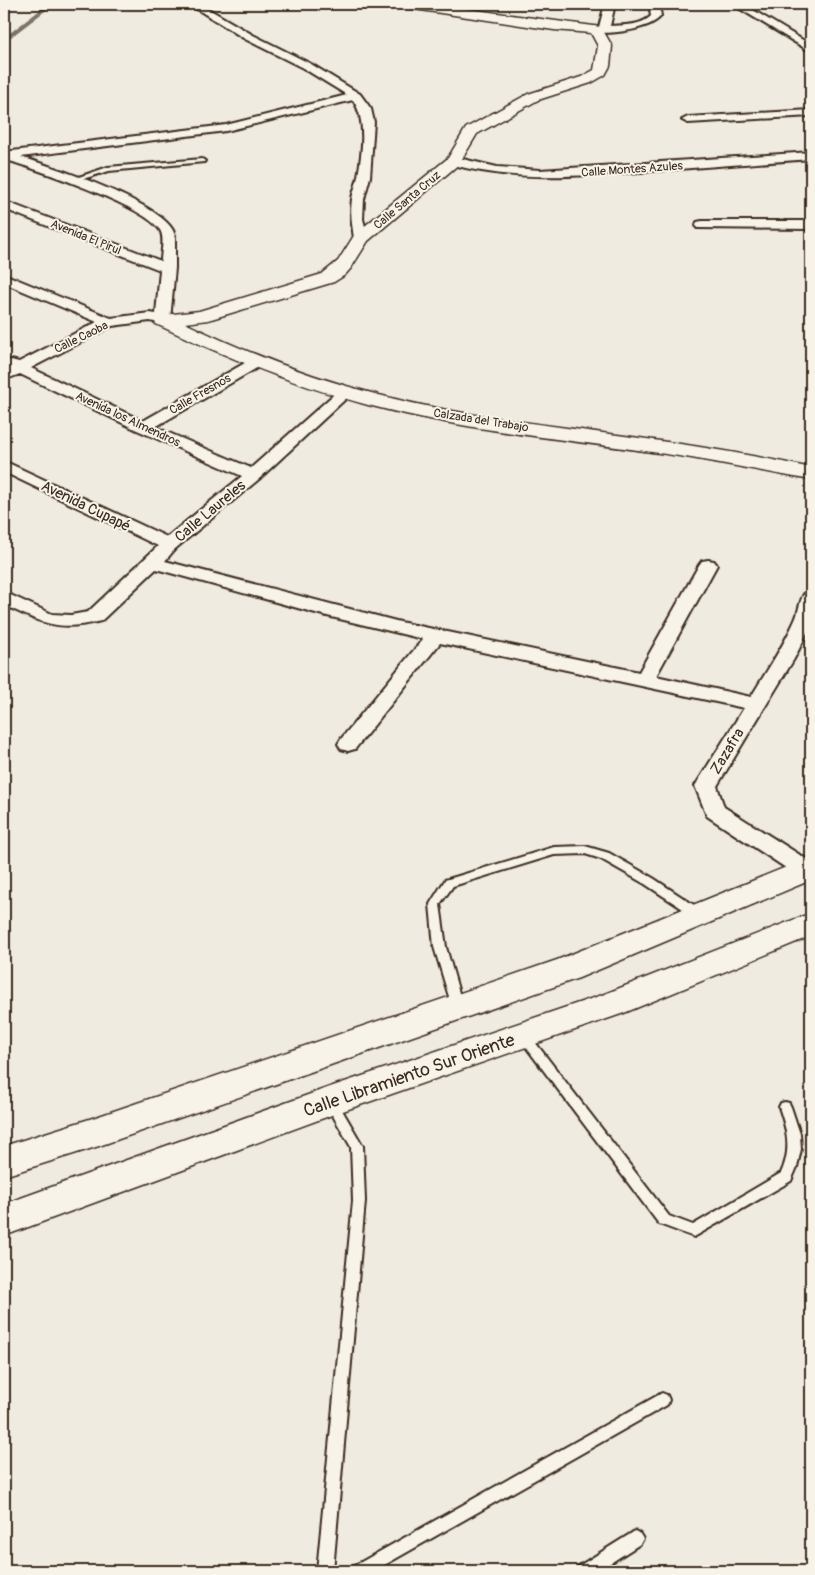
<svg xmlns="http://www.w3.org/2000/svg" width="815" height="1575" font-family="Pangolin,sans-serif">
  <rect width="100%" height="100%" fill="#efebe0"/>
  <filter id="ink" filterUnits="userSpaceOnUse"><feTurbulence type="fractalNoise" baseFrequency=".02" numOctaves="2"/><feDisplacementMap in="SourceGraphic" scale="10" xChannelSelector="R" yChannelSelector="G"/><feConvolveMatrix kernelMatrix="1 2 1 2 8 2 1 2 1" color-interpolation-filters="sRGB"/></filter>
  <g filter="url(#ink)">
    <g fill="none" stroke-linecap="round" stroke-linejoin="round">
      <polyline stroke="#7e7266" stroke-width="4" points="4,40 51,4"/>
      <defs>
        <g id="lane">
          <polygon points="202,159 205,161 204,162 109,171 76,181 73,179 108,167"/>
          <polygon points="585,846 609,853 653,878 703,911 704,914 703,917 695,917 645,884 601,859 585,854 554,855 453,886 440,904 446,947 463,1007 461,1010 457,1012 453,1010 434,947 430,904 445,880 554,847"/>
          <path d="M 524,1031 L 528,1033 L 669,1216 L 693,1225 L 781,1173 C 792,1149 787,1130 779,1107 L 781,1103 L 785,1102 L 789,1103 L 791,1107 L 800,1134 L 801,1149 L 797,1167 L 791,1181 L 694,1237 L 659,1224 L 520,1039 L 518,1036 L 520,1033 Z"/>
          <polygon points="331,1097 335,1098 363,1146 365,1201 333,1571 317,1571 353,1201 351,1147 325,1102 327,1098"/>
          <polygon points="662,1393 667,1395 669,1400 667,1405 374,1571 351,1571 354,1566"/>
          <polygon points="635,1531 640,1534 643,1539 640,1544 598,1571 576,1571 579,1566"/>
        </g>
        <g id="street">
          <path d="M 189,4 L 200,4 L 253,35 L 311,64 L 360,94 L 371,109 L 374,122 L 370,177 L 364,199 L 363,219 L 368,238 L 361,242 L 354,238 C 352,225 350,213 352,199 C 353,191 357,184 358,176 C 362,153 367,120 353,100 L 226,131 L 21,157 C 50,166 171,205 175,236 L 175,268 L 170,320 L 168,323 L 163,324 L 150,321 L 112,326 L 31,368 L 143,421 L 252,359 L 262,359 L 264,362 L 262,365 L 155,427 L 251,468 L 340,389 L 350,389 L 353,392 L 259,479 L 175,549 L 165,561 L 400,622 L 639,672 L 699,565 L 702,561 L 708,560 L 714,561 L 717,565 L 656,676 L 751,697 C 766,672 783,647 795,620 C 799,612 799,602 804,594 L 811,593 L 811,625 L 794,659 L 717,786 L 724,807 L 811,862 L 811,877 L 806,878 L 798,876 L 707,816 L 695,786 L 744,708 L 440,643 L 355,749 L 348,751 L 341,749 L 338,744 L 341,739 L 423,639 L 323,615 L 156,569 L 101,621 C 58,632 42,623 4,605 L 4,592 L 52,614 L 71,615 L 88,612 L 158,546 L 4,472 L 4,461 L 167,537 L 242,476 L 137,430 L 20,374 L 4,380 L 4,370 L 8,368 L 4,364 L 6,361 L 11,360 L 19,362 L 97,322 L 4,283 L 4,274 L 111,318 L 150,313 L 156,314 L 160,270 L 4,209 L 4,201 L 161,261 C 161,252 165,238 160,230 C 144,205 35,169 4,159 L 4,152 L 226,125 L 347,95 L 303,68 L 245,39 Z"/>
          <path d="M 605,4 L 615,4 L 610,26 C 623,25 641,26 651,16 L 649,4 L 659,4 L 661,16 C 650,30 609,35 592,32 L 592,28 L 599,27 Z"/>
          <polygon points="732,4 743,4 811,45 811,52"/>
          <polygon points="811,110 811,116 688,123 682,120 688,117"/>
          <path d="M 811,152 L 811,159 C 754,163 697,168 639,172 C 573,176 515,182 450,164 L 448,161 L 454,157 L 497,167 L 540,170 Z"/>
          <polygon points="702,221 811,221 811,229 697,228 696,225 697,222"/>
        </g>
        <path id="secondary" d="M 401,4 L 430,4 L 601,27 L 612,46 L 610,66 L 605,75 L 591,83 L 538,100 L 477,134 L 459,164 L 368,241 L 351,268 L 345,275 L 334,282 L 208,320 L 185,323 C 247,353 312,378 379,395 C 455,415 533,423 610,434 C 678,443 745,453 811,468 L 811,480 C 760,471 710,460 659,453 C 562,439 463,430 368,405 C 295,385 225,357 156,324 L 154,320 L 156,316 L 199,311 L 322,274 L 338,261 L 355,234 L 448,158 L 466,128 L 528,94 L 581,77 L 594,70 L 598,46 L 591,33 L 554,30 L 407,8 Z"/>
        <g id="primary">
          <polygon points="811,857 811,880 579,978 99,1146 4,1176 4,1146 99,1116 557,960"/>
          <polygon points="811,913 811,936 624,1013 340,1112 4,1236 4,1204 330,1087 602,995"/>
        </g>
      </defs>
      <use href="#lane" stroke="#3b2a1e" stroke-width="4"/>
      <use href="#street" stroke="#3b2a1e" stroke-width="4"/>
      <use href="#secondary" stroke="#3b2a1e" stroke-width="3"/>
      <use href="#primary" stroke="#3b2a1e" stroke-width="3"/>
      <use href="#lane" fill="#f7f3e8" fill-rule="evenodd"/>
      <use href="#street" fill="#f7f3e8" fill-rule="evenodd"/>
      <use href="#secondary" fill="#f7f3e8" fill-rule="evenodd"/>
      <use href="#primary" fill="#f7f3e8" fill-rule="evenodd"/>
    </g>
  </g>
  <g text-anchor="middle" stroke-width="4" stroke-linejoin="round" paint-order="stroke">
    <g font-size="12" fill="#3b2a1e" stroke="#f7f3e8">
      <text transform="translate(632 169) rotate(-4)" y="4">Calle Montes Azules</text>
      <text transform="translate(407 200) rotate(-40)" y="4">Calle Santa Cruz</text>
      <text transform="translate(86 237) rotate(22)" y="4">Avenida El Pirul</text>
      <text transform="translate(81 337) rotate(-26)" y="4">Calle Caoba</text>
      <text transform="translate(200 394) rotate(-30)" y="4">Calle Fresnos</text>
      <text transform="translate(128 419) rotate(25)" y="4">Avenida los Almendros</text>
      <text transform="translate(481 420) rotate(9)" y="4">Calzada del Trabajo</text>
    </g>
    <g font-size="15" fill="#3b2a1e" stroke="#f7f3e8">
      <text transform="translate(86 506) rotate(26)" y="5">Avenida Cupapé</text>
      <text transform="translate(210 511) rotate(-40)" y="5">Calle Laureles</text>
      <text transform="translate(727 751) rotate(-59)" y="5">Zazafra</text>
    </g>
    <g font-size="18" fill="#3b2a1e" stroke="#f7f3e8">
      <text transform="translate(409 1075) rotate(-19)" y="6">Calle Libramiento Sur Oriente</text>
    </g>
  </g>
  <rect width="815" height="1575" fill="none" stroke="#f7f3e8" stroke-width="20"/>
  <rect x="10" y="10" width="795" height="1555" fill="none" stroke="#3b2a1e" stroke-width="2" filter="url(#ink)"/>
</svg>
